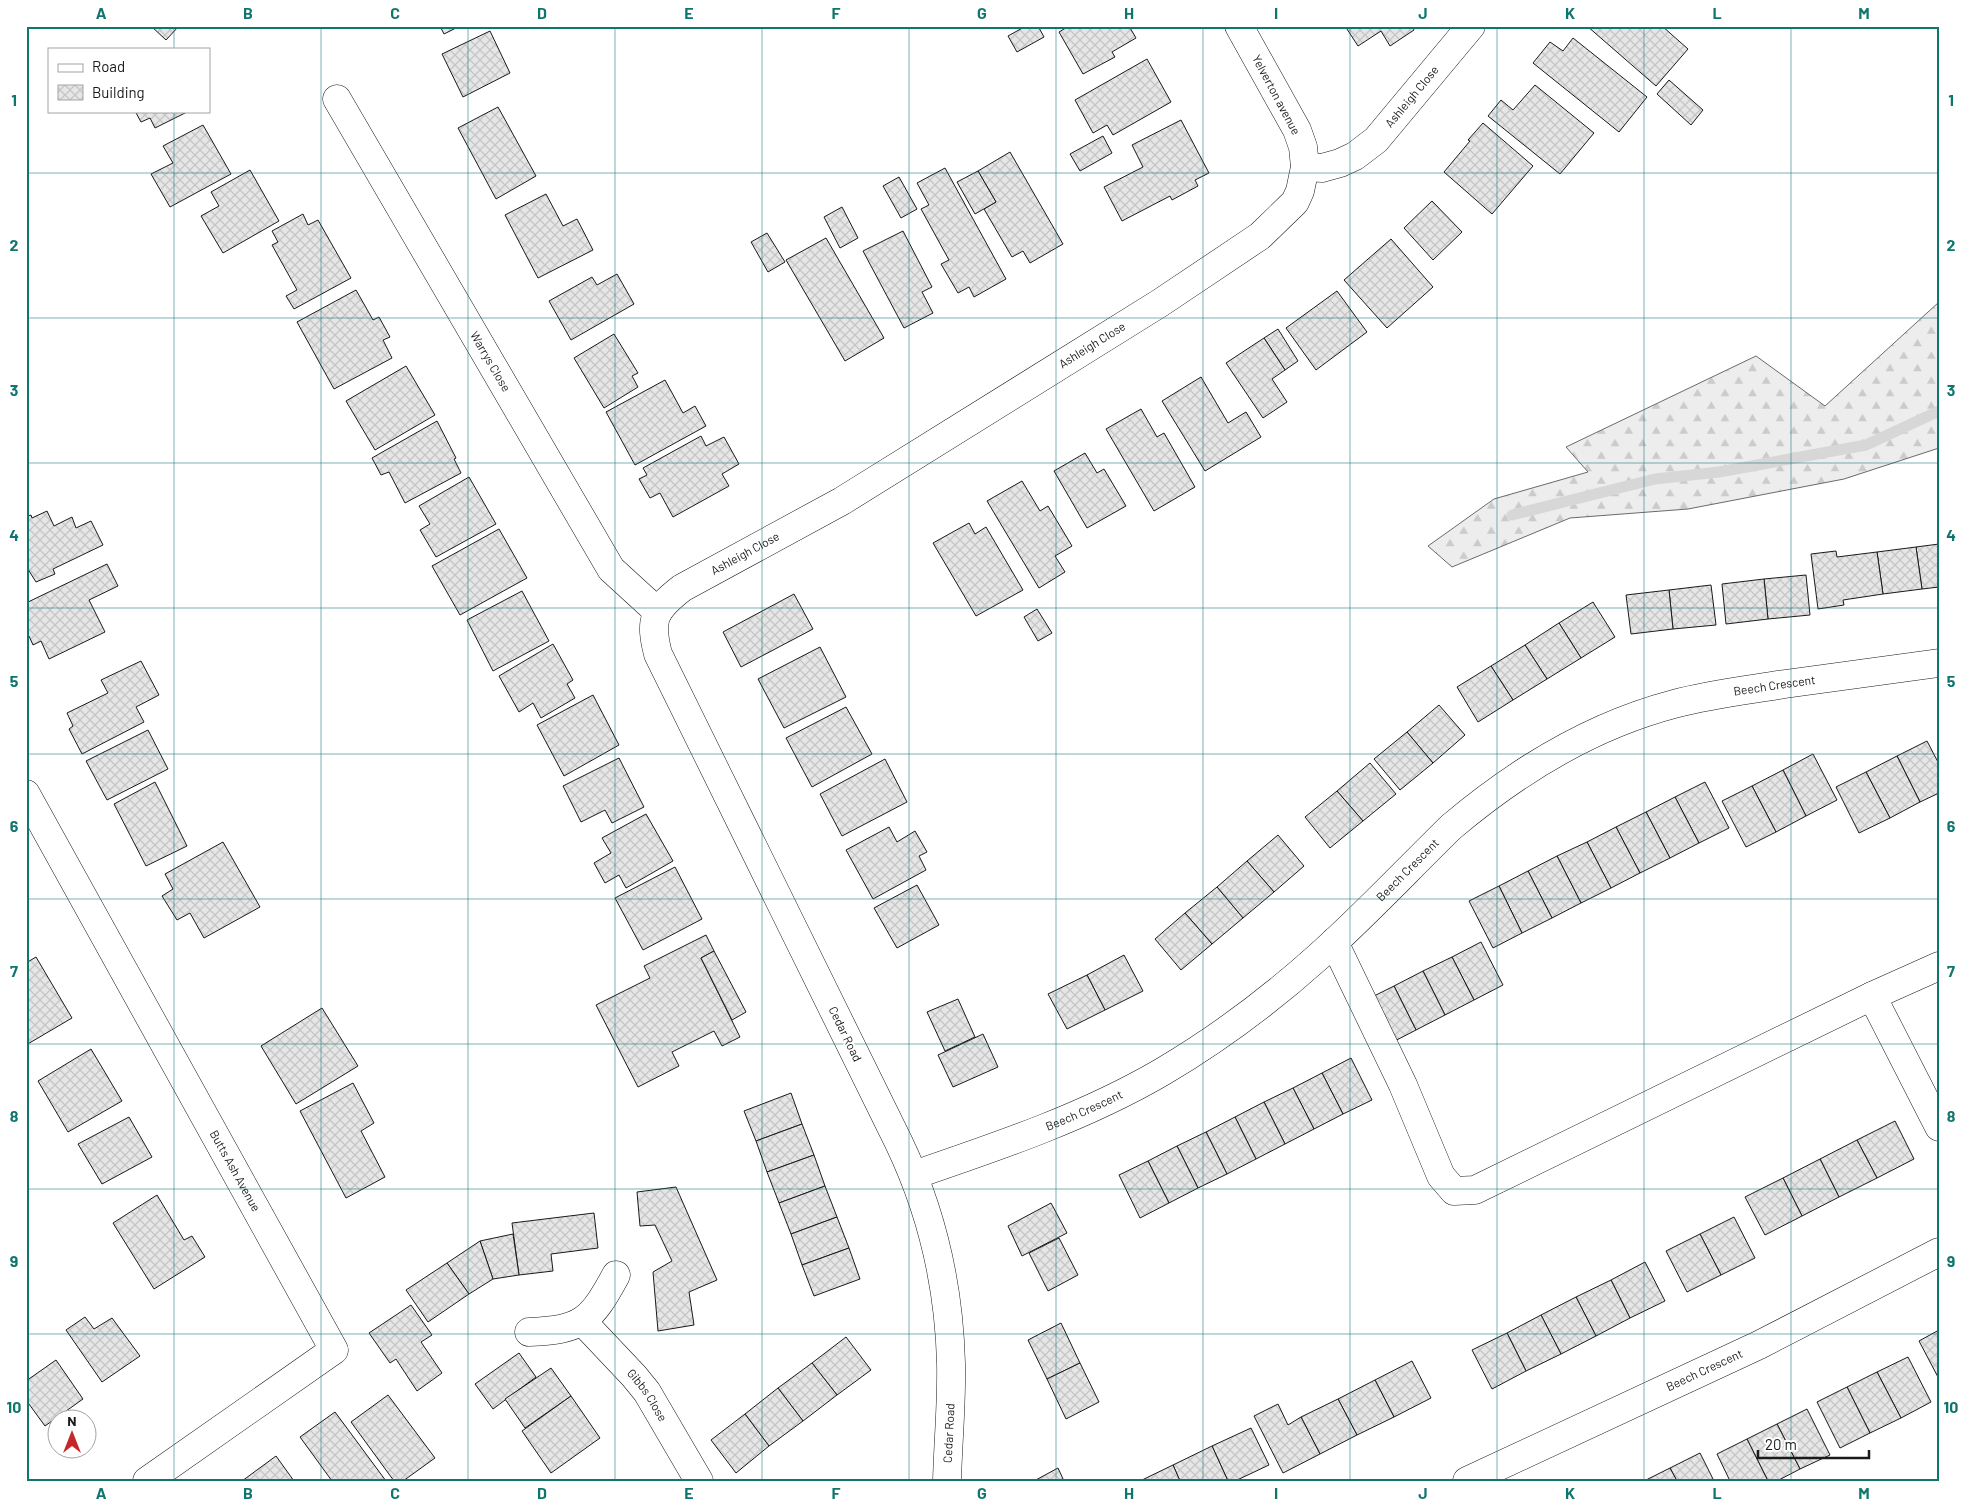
<svg xmlns="http://www.w3.org/2000/svg" width="1965" height="1507" font-family="Barlow,sans-serif">
  <defs>
    <pattern id="forest-firs" width="22" height="20" patternUnits="userSpaceOnUse" patternTransform="scale(1.25)"><rect width="22" height="20" fill="#ededed"/><path d="M5 1l3.5 6h-7zM16 11l3.5 6h-7z" fill="#cbcbcb"/></pattern>
    <pattern id="building-cross-hatch" width="8" height="8" patternUnits="userSpaceOnUse" patternTransform="scale(1.25)"><rect width="8" height="8" fill="#e6e6e6"/><path d="M0 0l8 8M0 8l8-8" fill="none" stroke="#c5c5c5"/></pattern>
  </defs>
  <rect width="100%" height="100%" fill="#fff"/>
  <polygon fill="url(#forest-firs)" stroke="#6a6a6a" points="1939,302 1939,448 1844,479 1688,509 1570,518 1452,567 1428,546 1494,499 1588,472 1566,447 1756,356 1825,406"/>
  <g fill="none" stroke-linecap="round" stroke-linejoin="round">
    <polyline stroke="#d7d7d7" stroke-width="11" points="1512,515 1655,479 1719,472 1866,445 1939,411"/>
  </g>
  <g fill="url(#building-cross-hatch)" stroke="#1a1a1a">
    <polygon points="151,26 179,26 166,40"/>
    <polygon points="440,26 460,26 444,34"/>
    <polygon points="1026,26 1038,26 1044,37 1017,52 1008,36"/>
    <polygon points="1069,26 1129,26 1136,38 1112,52 1115,57 1083,74 1059,32"/>
    <polygon points="1345,26 1412,26 1414,30 1390,46 1381,31 1358,46"/>
    <polygon points="1587,26 1662,26 1688,49 1656,86"/>
    <polygon points="490,31 510,73 463,97 442,54"/>
    <polygon points="1573,38 1647,97 1619,132 1533,63 1550,42 1563,51"/>
    <polygon points="1147,59 1171,102 1113,135 1107,125 1093,133 1075,100"/>
    <polygon points="1669,80 1703,110 1691,125 1657,94"/>
    <polygon points="1535,85 1594,133 1560,174 1488,116 1501,100 1513,110"/>
    <polygon points="498,107 536,176 496,199 458,128"/>
    <polygon points="135,111 187,111 187,112 155,128 150,118 141,122"/>
    <polygon points="1181,120 1209,173 1195,180 1198,186 1172,200 1170,196 1122,221 1104,187 1143,167 1132,145"/>
    <polygon points="1483,123 1533,166 1492,214 1444,172 1470,141 1468,140"/>
    <polygon points="203,125 231,174 170,207 151,174 173,163 163,146"/>
    <polygon points="1103,136 1112,153 1080,171 1070,154"/>
    <polygon points="1010,152 1063,244 1030,263 1023,251 1012,257 984,209 996,202 978,171"/>
    <polygon points="945,168 1006,279 974,297 969,287 958,293 941,264 949,260 921,209 929,205 917,183"/>
    <polygon points="250,170 279,221 223,253 201,216 219,206 211,192"/>
    <polygon points="978,171 996,202 975,214 957,182"/>
    <polygon points="899,177 917,209 901,218 883,186"/>
    <polygon points="546,194 563,226 577,219 593,250 538,278 505,215"/>
    <polygon points="1432,201 1462,232 1433,260 1404,228"/>
    <polygon points="842,207 858,238 840,248 824,217"/>
    <polygon points="303,214 308,225 318,220 351,278 294,309 286,296 297,290 272,245 278,242 272,231"/>
    <polygon points="903,231 932,287 922,292 933,313 904,328 863,251"/>
    <polygon points="767,233 785,262 768,272 751,242"/>
    <polygon points="826,238 884,338 845,361 786,260"/>
    <polygon points="1391,239 1433,287 1387,328 1344,280"/>
    <polygon points="617,274 634,304 571,340 549,301 592,277 597,285"/>
    <polygon points="356,290 373,320 379,317 390,337 383,340 392,358 334,389 297,322"/>
    <polygon points="1337,291 1367,332 1316,370 1286,328"/>
    <polygon points="1278,329 1298,361 1285,370 1264,338"/>
    <polygon points="614,334 638,373 632,376 638,387 604,408 574,358"/>
    <polygon points="1264,338 1285,370 1272,379 1287,402 1263,418 1226,363"/>
    <polygon points="406,366 435,415 375,450 346,401"/>
    <polygon points="1201,377 1228,423 1246,412 1261,437 1205,471 1162,401"/>
    <polygon points="665,380 683,413 695,406 706,426 635,465 606,412"/>
    <polygon points="1141,409 1157,437 1164,433 1195,487 1154,511 1106,429"/>
    <polygon points="437,421 456,458 454,459 461,473 405,503 389,472 381,475 372,458"/>
    <polygon points="701,436 706,446 724,437 739,464 722,474 729,486 673,517 660,493 650,498 639,479 647,475 643,468"/>
    <polygon points="1085,453 1097,473 1104,469 1126,506 1087,528 1054,471"/>
    <polygon points="469,477 496,524 436,557 420,530 430,524 419,506"/>
    <polygon points="1022,481 1040,511 1048,506 1072,546 1055,556 1065,572 1039,588 987,501"/>
    <polygon points="47,511 54,526 72,517 76,528 91,521 103,545 53,569 55,574 36,582 26,566 26,517 31,515 32,518"/>
    <polygon points="969,523 975,534 986,527 1023,590 976,616 933,543"/>
    <polygon points="499,529 527,578 460,615 432,566"/>
    <polygon points="1939,544 1939,587 1922,589 1916,547"/>
    <polygon points="1916,547 1922,589 1883,594 1877,552"/>
    <polygon points="1836,551 1837,557 1877,552 1883,594 1843,600 1844,605 1818,609 1811,554"/>
    <polygon points="107,564 118,586 89,600 105,632 49,659 41,641 33,645 29,636 26,637 26,603"/>
    <polygon points="1806,575 1810,615 1768,619 1764,579"/>
    <polygon points="1764,579 1768,619 1726,624 1722,584"/>
    <polygon points="1711,585 1716,625 1673,629 1669,590"/>
    <polygon points="1669,590 1673,629 1631,634 1626,595"/>
    <polygon points="522,591 549,641 493,671 467,620"/>
    <polygon points="794,594 813,629 741,667 723,632"/>
    <polygon points="1593,602 1615,637 1581,658 1559,623"/>
    <polygon points="1037,609 1052,633 1038,641 1024,617"/>
    <polygon points="1559,623 1581,658 1547,679 1525,645"/>
    <polygon points="553,644 573,680 567,684 575,698 541,718 533,703 519,712 499,676"/>
    <polygon points="1525,645 1547,679 1513,700 1491,666"/>
    <polygon points="820,647 846,697 784,728 758,679"/>
    <polygon points="141,661 159,695 136,707 144,722 82,754 69,729 73,726 67,713 108,693 101,680"/>
    <polygon points="1491,666 1513,700 1478,722 1457,687"/>
    <polygon points="593,695 619,745 564,776 537,725"/>
    <polygon points="1439,705 1465,735 1433,763 1407,732"/>
    <polygon points="846,707 872,754 812,787 786,738"/>
    <polygon points="148,730 168,769 107,800 86,761"/>
    <polygon points="1407,732 1433,763 1400,790 1374,759"/>
    <polygon points="1927,741 1939,764 1939,793 1920,802 1897,756"/>
    <polygon points="1813,754 1837,800 1806,816 1783,770"/>
    <polygon points="1897,756 1920,802 1890,818 1866,772"/>
    <polygon points="619,758 644,807 612,823 605,810 581,822 563,786"/>
    <polygon points="885,759 907,802 842,836 820,794"/>
    <polygon points="1370,763 1396,794 1363,821 1337,791"/>
    <polygon points="1783,770 1806,816 1776,832 1752,786"/>
    <polygon points="1866,772 1890,818 1859,833 1836,787"/>
    <polygon points="155,782 187,846 146,866 114,804"/>
    <polygon points="1705,782 1729,828 1699,843 1675,797"/>
    <polygon points="1752,786 1776,832 1746,847 1722,801"/>
    <polygon points="1337,791 1363,821 1330,848 1305,817"/>
    <polygon points="1675,797 1699,843 1670,858 1646,812"/>
    <polygon points="1646,812 1670,858 1640,873 1616,827"/>
    <polygon points="646,814 673,861 626,888 619,875 605,883 594,863 611,853 602,838"/>
    <polygon points="889,827 897,842 915,831 927,852 919,856 926,870 873,899 846,850"/>
    <polygon points="1616,827 1640,873 1611,888 1587,842"/>
    <polygon points="1278,835 1304,866 1274,892 1247,861"/>
    <polygon points="223,842 260,907 204,938 190,913 177,920 162,896 173,889 165,874"/>
    <polygon points="1587,842 1611,888 1581,903 1557,856"/>
    <polygon points="1557,856 1581,903 1552,918 1528,871"/>
    <polygon points="1247,861 1274,892 1243,918 1217,887"/>
    <polygon points="675,867 702,919 643,950 615,898"/>
    <polygon points="1528,871 1552,918 1522,933 1499,886"/>
    <polygon points="917,885 939,925 897,948 874,908"/>
    <polygon points="1499,886 1522,933 1493,948 1469,901"/>
    <polygon points="1217,887 1243,918 1212,944 1185,913"/>
    <polygon points="1185,913 1212,944 1181,970 1155,939"/>
    <polygon points="706,935 714,951 701,958 740,1037 722,1046 714,1031 672,1052 679,1066 638,1087 596,1005 650,978 644,966"/>
    <polygon points="1481,942 1503,985 1474,1000 1452,957"/>
    <polygon points="714,951 746,1012 732,1020 701,958"/>
    <polygon points="1124,955 1143,991 1105,1010 1087,975"/>
    <polygon points="36,957 72,1018 26,1045 26,963"/>
    <polygon points="1452,957 1474,1000 1445,1015 1423,971"/>
    <polygon points="1423,971 1445,1015 1416,1030 1394,986"/>
    <polygon points="1087,975 1105,1010 1067,1029 1048,994"/>
    <polygon points="1394,986 1416,1030 1387,1045 1364,1001"/>
    <polygon points="958,999 975,1037 945,1051 927,1012"/>
    <polygon points="322,1008 358,1066 296,1104 261,1046"/>
    <polygon points="983,1034 998,1067 953,1087 938,1055"/>
    <polygon points="91,1049 122,1101 68,1132 38,1081"/>
    <polygon points="1351,1058 1372,1100 1343,1114 1322,1073"/>
    <polygon points="1322,1073 1343,1114 1314,1129 1293,1088"/>
    <polygon points="353,1083 374,1123 361,1131 385,1177 346,1198 300,1111"/>
    <polygon points="1293,1088 1314,1129 1285,1144 1264,1102"/>
    <polygon points="791,1093 802,1124 756,1141 744,1111"/>
    <polygon points="1264,1102 1285,1144 1256,1159 1235,1117"/>
    <polygon points="129,1117 152,1157 102,1184 78,1144"/>
    <polygon points="1235,1117 1256,1159 1227,1174 1206,1132"/>
    <polygon points="1895,1121 1914,1159 1877,1178 1857,1140"/>
    <polygon points="802,1124 814,1155 767,1172 756,1141"/>
    <polygon points="1206,1132 1227,1174 1198,1188 1177,1146"/>
    <polygon points="1857,1140 1877,1178 1839,1197 1820,1159"/>
    <polygon points="1177,1146 1198,1188 1169,1203 1148,1161"/>
    <polygon points="814,1155 825,1186 779,1203 767,1172"/>
    <polygon points="1820,1159 1839,1197 1802,1216 1783,1178"/>
    <polygon points="1148,1161 1169,1203 1140,1218 1119,1175"/>
    <polygon points="1783,1178 1802,1216 1765,1235 1745,1197"/>
    <polygon points="825,1186 837,1217 791,1234 779,1203"/>
    <polygon points="676,1187 717,1280 689,1292 694,1325 658,1331 653,1272 672,1261 655,1225 640,1226 637,1192"/>
    <polygon points="157,1195 184,1240 192,1236 205,1257 154,1289 113,1223"/>
    <polygon points="1051,1203 1067,1233 1022,1256 1008,1226"/>
    <polygon points="594,1213 598,1248 551,1254 553,1271 519,1275 512,1223"/>
    <polygon points="837,1217 849,1248 802,1265 791,1234"/>
    <polygon points="1734,1217 1755,1258 1721,1275 1700,1234"/>
    <polygon points="513,1234 519,1275 493,1279 480,1241"/>
    <polygon points="1700,1234 1721,1275 1687,1292 1666,1251"/>
    <polygon points="1059,1238 1078,1275 1048,1291 1029,1253"/>
    <polygon points="480,1241 493,1279 469,1294 447,1263"/>
    <polygon points="849,1248 860,1279 814,1296 802,1265"/>
    <polygon points="1645,1262 1665,1301 1630,1318 1611,1280"/>
    <polygon points="447,1263 469,1294 428,1322 406,1290"/>
    <polygon points="1611,1280 1630,1318 1596,1336 1576,1297"/>
    <polygon points="1576,1297 1596,1336 1561,1354 1541,1315"/>
    <polygon points="411,1305 432,1335 421,1342 442,1373 417,1391 396,1359 390,1363 369,1333"/>
    <polygon points="1541,1315 1561,1354 1526,1371 1507,1333"/>
    <polygon points="85,1317 94,1329 112,1318 140,1356 102,1382 66,1330"/>
    <polygon points="1061,1323 1080,1363 1047,1379 1028,1340"/>
    <polygon points="1939,1330 1939,1379 1919,1341"/>
    <polygon points="1507,1333 1526,1371 1492,1389 1472,1350"/>
    <polygon points="846,1337 871,1370 837,1395 812,1363"/>
    <polygon points="519,1353 536,1377 493,1409 475,1384"/>
    <polygon points="1908,1357 1931,1402 1901,1418 1877,1372"/>
    <polygon points="56,1360 83,1399 45,1426 26,1400 26,1381"/>
    <polygon points="1412,1361 1431,1398 1394,1417 1375,1380"/>
    <polygon points="812,1363 837,1395 803,1421 778,1388"/>
    <polygon points="1080,1363 1099,1402 1066,1419 1047,1379"/>
    <polygon points="551,1368 571,1396 525,1428 505,1399"/>
    <polygon points="1877,1372 1901,1418 1870,1433 1847,1387"/>
    <polygon points="1375,1380 1394,1417 1357,1435 1338,1399"/>
    <polygon points="1847,1387 1870,1433 1840,1448 1817,1402"/>
    <polygon points="778,1388 803,1421 769,1446 745,1414"/>
    <polygon points="388,1395 435,1458 403,1481 394,1481 351,1422"/>
    <polygon points="571,1396 600,1438 551,1473 522,1431"/>
    <polygon points="1338,1399 1357,1435 1320,1454 1301,1417"/>
    <polygon points="1278,1404 1288,1425 1301,1417 1320,1454 1283,1473 1254,1416"/>
    <polygon points="1807,1409 1830,1455 1800,1469 1777,1424"/>
    <polygon points="335,1412 386,1481 332,1481 300,1437"/>
    <polygon points="745,1414 769,1446 736,1473 711,1440"/>
    <polygon points="1777,1424 1800,1469 1777,1481 1768,1481 1747,1439"/>
    <polygon points="1251,1428 1269,1465 1235,1481 1228,1481 1212,1446"/>
    <polygon points="1747,1439 1768,1481 1730,1481 1717,1454"/>
    <polygon points="1212,1446 1228,1481 1180,1481 1173,1465"/>
    <polygon points="1700,1453 1714,1481 1677,1481 1670,1468"/>
    <polygon points="276,1456 294,1481 242,1481"/>
    <polygon points="1173,1465 1180,1481 1140,1481"/>
    <polygon points="1058,1468 1064,1481 1034,1481"/>
    <polygon points="1670,1468 1677,1481 1644,1481"/>
  </g>
  <g fill="none" stroke-linecap="round" stroke-linejoin="round">
    <defs>
      <g id="minor">
        <path id="s1" d="M 337,99 L 611,569 L 658,612"/>
        <path id="s2" d="M 1305,167 L 1322,168 L 1340,163 L 1355,156 L 1376,140 L 1471,26"/>
        <path id="s3" d="M 26,794 L 334,1350 L 147,1481"/>
        <polyline points="1334,942 1403,1085 1441,1176 1454,1191 1475,1190 1872,996"/>
        <polyline points="1939,966 1872,996 1939,1127"/>
        <path id="s4" d="M 914,1175 C 999,1146 1085,1117 1162,1072 C 1218,1039 1270,1000 1318,957 C 1364,916 1407,870 1451,827 C 1516,772 1590,726 1674,704 C 1710,694 1748,690 1785,684 C 1836,677 1888,670 1939,663"/>
        <path id="s5" d="M 582,1321 L 634,1376 L 647,1392 L 699,1481"/>
        <path d="M 529,1332 C 582,1330 591,1321 616,1275"/>
        <path id="s6" d="M 947,1481 C 948,1442 952,1402 951,1363 C 949,1286 932,1212 899,1143 L 658,654 C 649,619 654,610 682,588 L 842,501 L 1160,303 L 1260,236 L 1295,202 L 1300,191 L 1305,167 L 1303,147 L 1297,130 L 1239,26"/>
        <path id="s7" d="M 1467,1481 L 1759,1345 L 1939,1252"/>
      </g>
    </defs>
    <use href="#minor" stroke="#1a1a1a" stroke-width="29"/>
    <use href="#minor" stroke="#fff" stroke-width="28"/>
  </g>
  <path fill="none" stroke="#0f766e" stroke-width="1" stroke-opacity="0.55" d="M 174,26 L 174,49M 321,26 L 321,1481M 468,26 L 468,1481M 615,26 L 615,1481M 762,26 L 762,1481M 909,26 L 909,1481M 1056,26 L 1056,1481M 1203,26 L 1203,1481M 1350,26 L 1350,1481M 1497,26 L 1497,1481M 1644,26 L 1644,1481M 1791,26 L 1791,1481M 174,111 L 174,1481M 26,173 L 1939,173M 26,318 L 1939,318M 26,463 L 1939,463M 26,608 L 1939,608M 26,754 L 1939,754M 26,899 L 1939,899M 26,1044 L 1939,1044M 26,1189 L 1939,1189M 26,1334 L 1939,1334"/>
  <g text-anchor="middle" stroke-width="4" stroke-linejoin="round" paint-order="stroke">
    <g font-size="12" fill="#1a1a1a" stroke="#fff">
      <text transform="translate(1276 95) rotate(62)" y="4">Yelverton avenue</text>
      <text dy="4" stroke="none"><textPath href="#s2" startOffset="135">Ashleigh Close</textPath></text>
      <text dy="4" stroke="none"><textPath href="#s6" startOffset="1445">Ashleigh Close</textPath></text>
      <text dy="4" stroke="none"><textPath href="#s1" startOffset="304">Warrys Close</textPath></text>
      <text dy="4" stroke="none"><textPath href="#s6" startOffset="1040">Ashleigh Close</textPath></text>
      <text dy="4" stroke="none"><textPath href="#s4" startOffset="1008">Beech Crescent</textPath></text>
      <text dy="4" stroke="none"><textPath href="#s4" startOffset="588">Beech Crescent</textPath></text>
      <text transform="translate(845 1034) rotate(64)" y="4">Cedar Road</text>
      <text dy="4" stroke="none"><textPath href="#s4" startOffset="182">Beech Crescent</textPath></text>
      <text dy="4" stroke="none"><textPath href="#s3" startOffset="431">Butts Ash Avenue</textPath></text>
      <text dy="4" stroke="none"><textPath href="#s7" startOffset="262">Beech Crescent</textPath></text>
      <text dy="4" stroke="none"><textPath href="#s5" startOffset="99">Gibbs Close</textPath></text>
      <text dy="4" stroke="none"><textPath href="#s6" startOffset="48">Cedar Road</textPath></text>
    </g>
  </g>
  <rect width="1965" height="1507" fill="none" stroke="#ffffff" stroke-width="55"/>
  <rect x="48" y="48" width="162" height="65" fill="#ffffff" stroke="#a3a3a3"/>
  <rect x="58" y="64" width="25" height="8" fill="#ffffff" stroke="#a3a3a3"/>
  <text x="92" y="72" font-size="15" fill="#1a1a1a">Road</text>
  <rect x="58" y="85" width="25" height="15" fill="url(#building-cross-hatch)" stroke="#a3a3a3"/>
  <text x="92" y="98" font-size="15" fill="#1a1a1a">Building</text>
  <g transform="translate(72 1434)"><circle r="24" fill="#ffffff" stroke="#a3a3a3"/>
  <path d="M0-4L9 19L0 12L-9 19Z" fill="#c62828"/>
  <text y="-8" font-size="14" font-weight="bold" text-anchor="middle" fill="#1a1a1a">N</text>
  </g>
  <path d="M1758 1450v8h111v-8" fill="none" stroke="#1a1a1a" stroke-width="2.5"/>
  <text x="1765" y="1450" font-size="15" fill="#1a1a1a" stroke="#ffffff" stroke-width="4" paint-order="stroke">20 m</text>
  <rect x="28" y="28" width="1910" height="1452" fill="none" stroke="#0f766e" stroke-width="2"/>
  <g font-size="16" text-anchor="middle" font-weight="bold" fill="#0f766e">
    <text x="101" y="19">A</text>
    <text x="248" y="19">B</text>
    <text x="395" y="19">C</text>
    <text x="542" y="19">D</text>
    <text x="689" y="19">E</text>
    <text x="836" y="19">F</text>
    <text x="982" y="19">G</text>
    <text x="1129" y="19">H</text>
    <text x="1276" y="19">I</text>
    <text x="1423" y="19">J</text>
    <text x="1570" y="19">K</text>
    <text x="1717" y="19">L</text>
    <text x="1864" y="19">M</text>
    <text x="14" y="106">1</text>
    <text x="1951" y="106">1</text>
    <text x="14" y="251">2</text>
    <text x="1951" y="251">2</text>
    <text x="14" y="396">3</text>
    <text x="1951" y="396">3</text>
    <text x="14" y="541">4</text>
    <text x="1951" y="541">4</text>
    <text x="14" y="687">5</text>
    <text x="1951" y="687">5</text>
    <text x="14" y="832">6</text>
    <text x="1951" y="832">6</text>
    <text x="14" y="977">7</text>
    <text x="1951" y="977">7</text>
    <text x="14" y="1122">8</text>
    <text x="1951" y="1122">8</text>
    <text x="14" y="1267">9</text>
    <text x="1951" y="1267">9</text>
    <text x="14" y="1413">10</text>
    <text x="1951" y="1413">10</text>
    <text x="101" y="1499">A</text>
    <text x="248" y="1499">B</text>
    <text x="395" y="1499">C</text>
    <text x="542" y="1499">D</text>
    <text x="689" y="1499">E</text>
    <text x="836" y="1499">F</text>
    <text x="982" y="1499">G</text>
    <text x="1129" y="1499">H</text>
    <text x="1276" y="1499">I</text>
    <text x="1423" y="1499">J</text>
    <text x="1570" y="1499">K</text>
    <text x="1717" y="1499">L</text>
    <text x="1864" y="1499">M</text>
  </g>
</svg>
